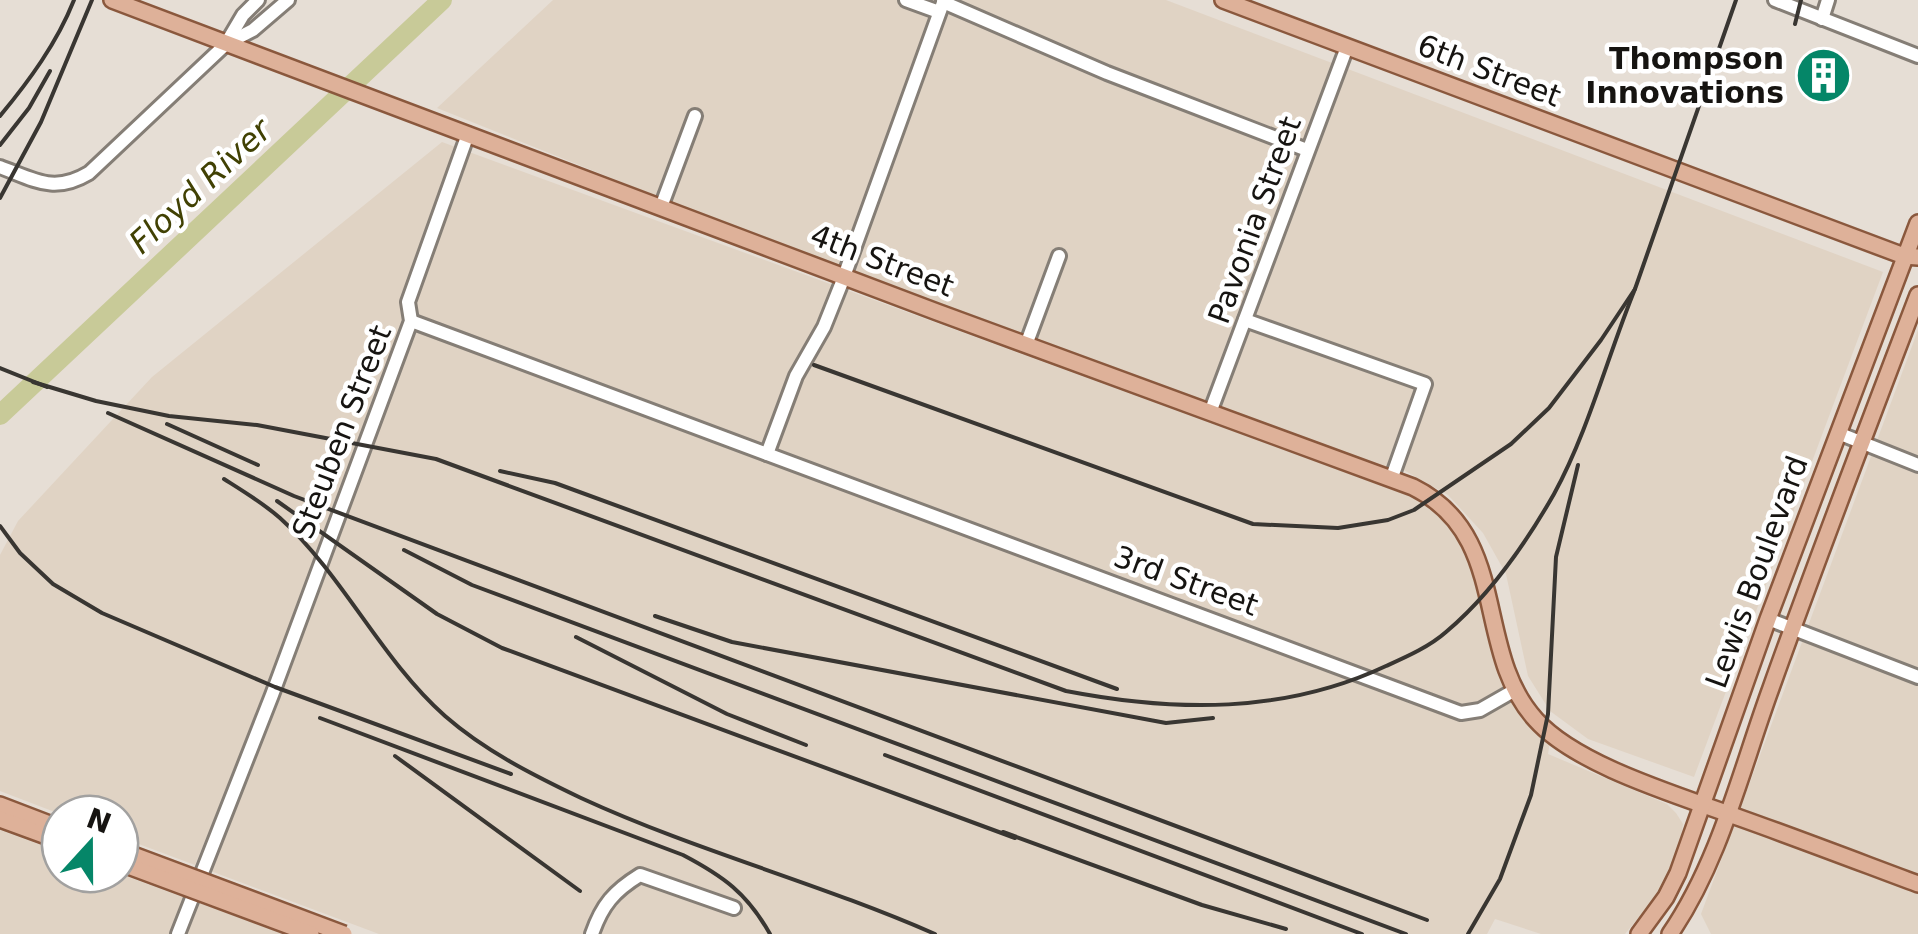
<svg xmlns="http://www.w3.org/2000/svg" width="1918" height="934" font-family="'DejaVu Sans',sans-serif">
  <rect width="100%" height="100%" fill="#e6ded5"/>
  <g fill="#e0d3c4">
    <polygon points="553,0 1166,0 1883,272 1694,777 1588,739 1550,711 1528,676 1506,574 1483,533 1448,495 1400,468 1396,474 838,269 437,108"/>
    <polygon points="442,142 1415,498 1453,528 1473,564 1503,689 1523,717 1550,741 1548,754 1667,804 1676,813 1683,824 1680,842 1661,890 1625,934 1541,934 1495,919 1487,934 379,934 208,870 276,704 264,699 195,865 120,837 120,814 60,814 0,791 0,555 18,521 152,377"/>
    <polygon points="1918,330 1918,934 1711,934 1701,914"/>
    <polygon points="0,830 60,852 60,874 120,874 283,934 0,934"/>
  </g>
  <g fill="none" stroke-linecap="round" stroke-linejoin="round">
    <polyline stroke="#c8ca98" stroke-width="20" points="0,415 442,0"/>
    <defs>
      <g id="minor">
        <polyline points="906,0 939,12"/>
        <polyline points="1775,0 1918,56"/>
        <polyline points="943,2 1107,73 1307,150"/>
        <polyline points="1822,19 1828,0"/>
        <polyline points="227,42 243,15 258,0"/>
        <path d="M 0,167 C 35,180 54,194 89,173 L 226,44 L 253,30 L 288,0"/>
        <polyline points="661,207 695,116"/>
        <polyline points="1245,320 1425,384 1392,477"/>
        <polyline points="411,321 1461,713 1480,710 1515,690"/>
        <polyline points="1026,345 1059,256"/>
        <polyline points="1211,410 1347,47"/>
        <polyline points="1838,433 1918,465"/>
        <polyline points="767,454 796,376 824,327 842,282 944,0"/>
        <polyline points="1768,619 1918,677"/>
        <polyline points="178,934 272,695 411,321 408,302 468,134"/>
        <path d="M 592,934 C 602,905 614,891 640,875 L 734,908"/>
      </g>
      <g id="major">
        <path d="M 112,0 L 937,312 L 1413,487 C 1512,536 1472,650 1536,720 C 1577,766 1681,796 1740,818 C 1799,839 1859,862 1918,884"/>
        <polyline points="1223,0 1904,256 1918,257"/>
        <polyline points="0,805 60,828"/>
        <polyline points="0,819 60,841"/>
        <polyline points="1639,934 1666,897 1678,873 1768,619 1918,223"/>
        <path d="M 1670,934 C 1720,861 1741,770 1771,688 C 1818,556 1868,426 1918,295"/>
      </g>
    </defs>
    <use href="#minor" stroke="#857e76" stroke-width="18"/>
    <use href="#major" stroke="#8a583d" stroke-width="20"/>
    <use href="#minor" stroke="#fff" stroke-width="12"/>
    <use href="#major" stroke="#deb199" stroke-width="15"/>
    <g stroke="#393632" stroke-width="4">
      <polyline points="1795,24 1801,0"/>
      <path d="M 0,116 C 29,81 57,43 74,0"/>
      <polyline points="0,145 29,108 50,71"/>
      <polyline points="0,198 41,122 92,0"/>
      <polyline points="814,365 1253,524 1338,528 1388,520 1414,510 1511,444 1549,408 1601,340 1635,289 1736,0"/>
      <polyline points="0,368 47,387"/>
      <path d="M 33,382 L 96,401 L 169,416 L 257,425 L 436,459 L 1066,691 C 1175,712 1284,714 1386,666 C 1406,657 1429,647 1446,632 C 1489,596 1526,543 1554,494 C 1588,432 1608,355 1635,289"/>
      <polyline points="108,413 294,496 1427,920"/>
      <polyline points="167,424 258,465"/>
      <polyline points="500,471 555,483 1117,689"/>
      <path d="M 224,479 C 243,491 263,503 280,518 C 344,576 380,658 445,716 C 485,751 533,775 581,798 C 696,851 819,883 935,934"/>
      <polyline points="277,501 437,614 502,648 1015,838"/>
      <polyline points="0,526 20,553 53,584 102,613 275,687 511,774"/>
      <polyline points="404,550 472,585 1406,934"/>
      <polyline points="655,616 732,642 1166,723 1213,718"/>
      <polyline points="576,637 727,714 806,745"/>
      <path d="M 320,718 L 683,855 C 723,876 747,893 770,934"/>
      <polyline points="885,755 1362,934"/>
      <polyline points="395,756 580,891"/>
      <polyline points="1003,832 1202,905 1286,929"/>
      <polyline points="1468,934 1500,879 1531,795 1548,714 1556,557 1578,465"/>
    </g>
    <defs>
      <g id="major-bridge">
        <polyline points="120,850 344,934"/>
        <polyline points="120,863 311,934"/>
      </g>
    </defs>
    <use href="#major-bridge" stroke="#8a583d" stroke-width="20" stroke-linecap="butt"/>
    <use href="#major-bridge" stroke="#deb199" stroke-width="15"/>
  </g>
  <defs>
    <symbol id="building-disc" viewBox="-11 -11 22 22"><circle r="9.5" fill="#058668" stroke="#fff"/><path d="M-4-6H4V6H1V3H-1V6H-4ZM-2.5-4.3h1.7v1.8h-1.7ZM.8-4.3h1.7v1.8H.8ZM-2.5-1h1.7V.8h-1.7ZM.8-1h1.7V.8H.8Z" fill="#fff"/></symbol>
  </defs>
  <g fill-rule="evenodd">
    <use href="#building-disc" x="1792" y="44" width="63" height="63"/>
  </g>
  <g text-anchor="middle" stroke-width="9" stroke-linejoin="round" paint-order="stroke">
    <g font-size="30" font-weight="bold" fill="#161411" stroke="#fff" text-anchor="end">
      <text x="1784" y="69">Thompson<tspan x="1784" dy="34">Innovations</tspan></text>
    </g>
    <g font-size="30" fill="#161411" stroke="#fff">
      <text transform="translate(1489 71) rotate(21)" y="10">6th Street</text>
      <text transform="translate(1255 220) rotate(-70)" y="10">Pavonia Street</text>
      <text transform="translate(882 261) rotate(21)" y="10">4th Street</text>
      <text transform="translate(342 432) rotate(-69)" y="10">Steuben Street</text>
      <text transform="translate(1757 572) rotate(-70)" y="10">Lewis Boulevard</text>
      <text transform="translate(1186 581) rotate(20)" y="10">3rd Street</text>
    </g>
    <g font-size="32" font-style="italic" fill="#414103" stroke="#fff">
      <text transform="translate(200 186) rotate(-43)" y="11">Floyd River</text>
    </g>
  </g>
  <g transform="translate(90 844) rotate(21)"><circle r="48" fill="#ffffff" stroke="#a2a1a0" stroke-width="2.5"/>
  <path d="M0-8L18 38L0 25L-18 38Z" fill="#058668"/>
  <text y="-15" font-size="28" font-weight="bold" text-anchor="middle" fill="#161411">N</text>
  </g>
</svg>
